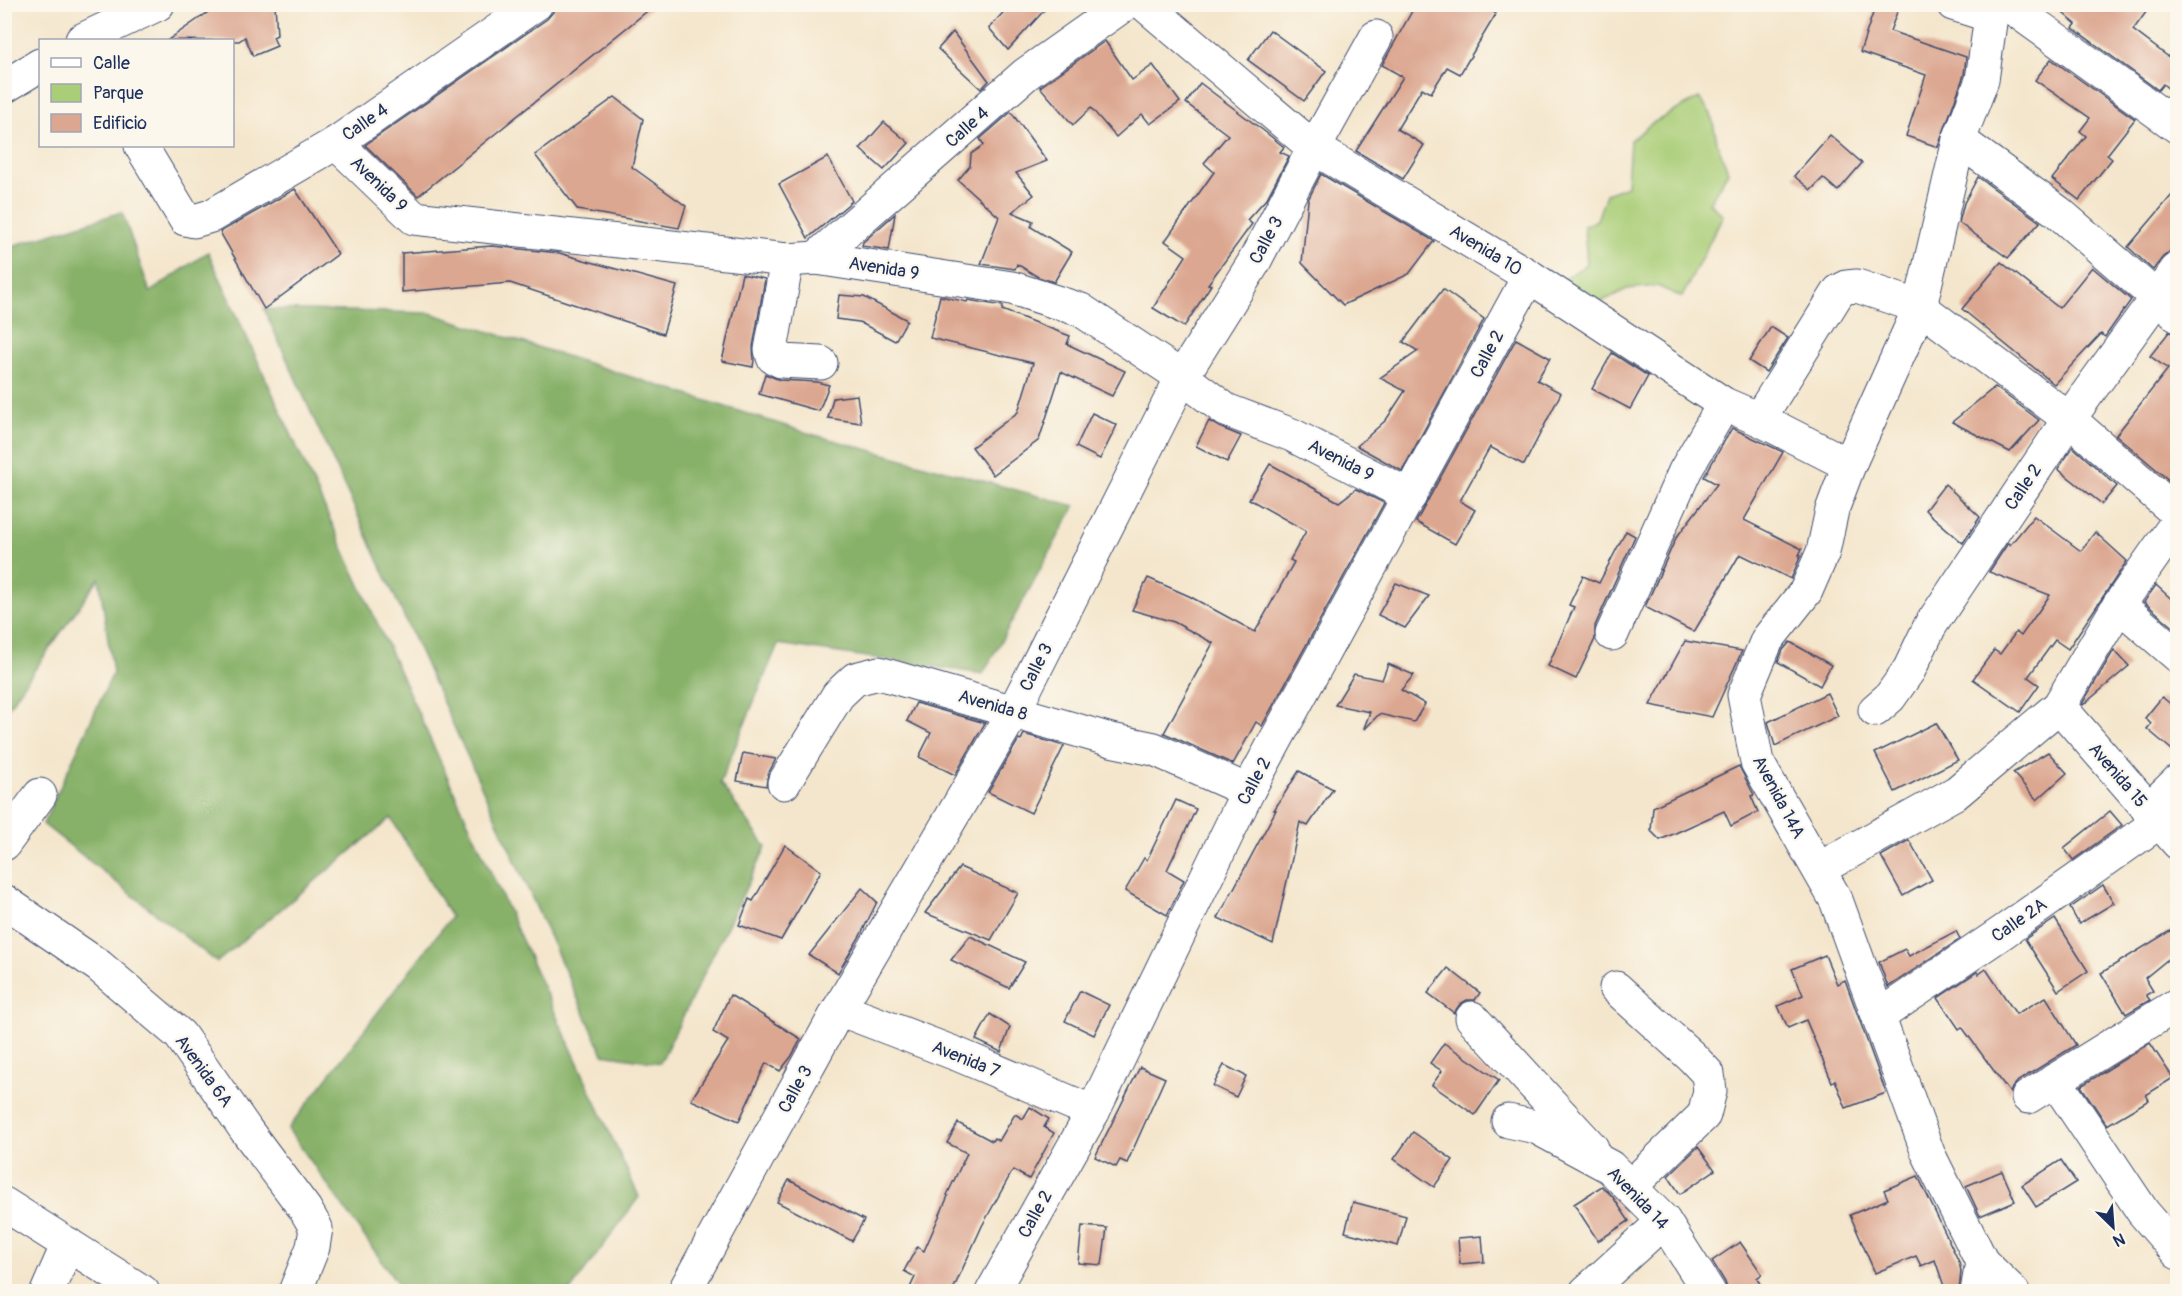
<svg xmlns="http://www.w3.org/2000/svg" width="2182" height="1296" font-family="Pangolin,sans-serif">
  <rect width="100%" height="100%" fill="#fbf7ec"/>
  <filter id="ink" filterUnits="userSpaceOnUse"><feTurbulence type="fractalNoise" baseFrequency=".0167" numOctaves="2"/><feDisplacementMap in="SourceGraphic" scale="12" xChannelSelector="R" yChannelSelector="G"/><feConvolveMatrix kernelMatrix="1 2 1 2 8 2 1 2 1" color-interpolation-filters="sRGB"/></filter>
  <filter id="wash" filterUnits="userSpaceOnUse"><feTurbulence type="fractalNoise" baseFrequency=".008" numOctaves="4" result="noise"/><feDisplacementMap in="SourceGraphic" scale="24" xChannelSelector="R" yChannelSelector="G"/><feGaussianBlur stdDeviation="1.35" result="paint"/><feColorMatrix in="noise" values="0 0 0 0 0 0 0 0 0 0 0 0 0 0 0 0 0 1.4 0 .05"/><feComposite in="paint" operator="in"/></filter>
  <g filter="url(#wash)">
    <rect width="100%" height="100%" fill="#f4e6cc"/>
    <polygon fill="#aace78" stroke="#627e6b" stroke-width="1.5" points="1699,98 1711,114 1717,142 1728,172 1709,203 1723,215 1682,297 1657,286 1627,289 1597,304 1563,280 1587,264 1584,226 1597,220 1606,194 1627,186 1630,141 1651,124"/>
    <g fill="#87b168" stroke="#517063" stroke-width="1.5">
      <polygon points="122,212 150,292 208,252 639,1197 570,1291 403,1291 288,1129 451,917 391,818 217,962 43,824 113,673 99,578 5,712 5,248"/>
      <polygon points="264,309 430,313 811,434 1075,506 983,674 778,644 720,783 766,847 660,1063 603,1054"/>
    </g>
    <g id="blocks">
      <g fill="#dca791">
        <polygon points="220,4 275,4 277,35 273,37 277,46 253,56 245,37 239,41 168,40"/>
        <polygon points="554,4 656,4 418,196 365,145 547,19 553,12"/>
        <polygon points="1011,4 1050,4 1008,50 989,28"/>
        <polygon points="1416,4 1481,4 1496,14 1460,74 1447,67 1431,93 1422,88 1397,129 1424,145 1403,179 1356,151 1403,77 1382,65"/>
        <polygon points="1876,4 1900,4 1890,31 1966,57 1964,75 1938,147 1906,136 1926,75 1860,52"/>
        <polygon points="2052,4 2152,4 2133,30 2178,64 2178,97 2163,84 2158,90 2073,28 2076,24"/>
        <polygon points="1270,30 1326,71 1304,101 1248,60"/>
        <polygon points="953,32 989,81 981,89 938,49"/>
        <polygon points="1105,41 1132,80 1153,65 1180,102 1150,124 1142,114 1116,137 1091,108 1073,125 1040,87"/>
        <polygon points="2051,59 2135,119 2107,155 2112,159 2079,200 2052,179 2086,136 2080,131 2090,118 2035,80"/>
        <polygon points="1200,83 1264,131 1284,147 1280,152 1289,156 1267,198 1247,220 1252,224 1208,284 1211,285 1184,327 1153,308 1186,256 1165,241 1214,172 1204,163 1228,135 1186,103"/>
        <polygon points="615,97 643,119 632,167 686,206 679,228 578,210 535,155"/>
        <polygon points="1011,112 1047,161 1016,173 1034,195 1012,212 1033,221 1031,227 1072,252 1054,282 1038,277 1017,264 1015,269 981,264 999,217 958,180 970,166 971,154 984,145 980,139"/>
        <polygon points="884,122 909,143 884,170 860,149"/>
        <polygon points="1830,135 1862,163 1838,191 1823,178 1811,190 1794,176"/>
        <polygon points="828,157 852,201 808,238 779,184"/>
        <polygon points="1321,174 1434,241 1409,274 1343,305 1302,263 1308,200"/>
        <polygon points="1978,177 2040,222 2008,258 1959,223 1964,203"/>
        <polygon points="2178,188 2178,245 2163,257 2153,270 2128,247"/>
        <polygon points="295,189 338,254 264,309 220,232"/>
        <polygon points="895,214 889,250 862,246 863,242"/>
        <polygon points="492,246 559,253 677,286 663,334 510,283 402,292 402,253"/>
        <polygon points="2001,262 2059,308 2092,267 2131,300 2105,337 2101,334 2054,384 1962,309"/>
        <polygon points="742,274 765,279 753,347 754,360 753,367 722,361"/>
        <polygon points="1443,289 1484,319 1402,471 1357,446 1386,420 1405,391 1380,378 1418,351 1403,342"/>
        <polygon points="839,295 864,297 907,320 895,341 859,322 836,319"/>
        <polygon points="940,296 967,302 968,300 1003,306 1002,310 1070,336 1067,344 1125,371 1112,396 1061,372 1039,440 993,475 972,447 1018,412 1033,363 930,338"/>
        <polygon points="1771,327 1788,338 1766,372 1749,361"/>
        <polygon points="2169,332 2178,334 2178,488 2116,435 2168,369 2150,356"/>
        <polygon points="1516,339 1550,358 1537,380 1561,393 1524,465 1490,447 1460,501 1475,510 1455,544 1416,522"/>
        <polygon points="1612,353 1648,376 1630,409 1592,389"/>
        <polygon points="765,374 780,380 817,382 829,385 819,411 759,394"/>
        <polygon points="1995,387 2039,420 2010,452 1952,422"/>
        <polygon points="857,395 861,423 828,418 833,398"/>
        <polygon points="1092,413 1117,425 1100,459 1076,447"/>
        <polygon points="1209,421 1219,427 1241,436 1227,462 1196,446"/>
        <polygon points="1732,428 1783,452 1744,520 1802,549 1799,555 1801,555 1791,579 1740,554 1694,632 1645,607 1676,538 1717,484 1704,477"/>
        <polygon points="2073,447 2117,486 2102,504 2058,469"/>
        <polygon points="1270,464 1339,502 1356,489 1384,503 1262,726 1256,722 1233,764 1164,733 1213,643 1174,622 1132,610 1148,578 1189,596 1255,632 1294,562 1290,560 1306,531 1249,499"/>
        <polygon points="1945,484 1980,517 1963,543 1925,510"/>
        <polygon points="2034,516 2081,551 2095,532 2127,561 2068,649 2055,640 2028,677 2039,685 2020,712 1973,679 1994,650 2000,654 2016,632 2021,636 2050,595 1989,572 2008,543 2010,545"/>
        <polygon points="1626,531 1635,536 1595,626 1595,639 1576,679 1548,666 1574,607 1569,605 1583,576 1599,583"/>
        <polygon points="1396,583 1429,596 1405,628 1378,615"/>
        <polygon points="2156,585 2178,605 2178,631 2144,602"/>
        <polygon points="1685,641 1742,651 1712,717 1650,705"/>
        <polygon points="1790,642 1831,665 1820,686 1778,662 1783,650"/>
        <polygon points="2114,650 2129,666 2083,705 2082,704"/>
        <polygon points="1388,664 1414,675 1401,690 1425,704 1414,722 1379,714 1365,729 1364,728 1370,712 1335,705 1354,674 1382,680"/>
        <polygon points="1827,693 1838,716 1775,746 1768,722"/>
        <polygon points="2162,697 2178,710 2178,755 2147,729 2151,724 2145,718"/>
        <polygon points="916,703 985,723 955,775 919,757 931,733 907,721"/>
        <polygon points="1936,723 1958,760 1895,792 1875,753"/>
        <polygon points="1024,734 1064,746 1031,813 988,792 1019,739 1021,740"/>
        <polygon points="2048,752 2067,773 2037,800 2013,773"/>
        <polygon points="743,753 776,759 768,774 766,786 737,781"/>
        <polygon points="1739,766 1754,795 1751,796 1758,812 1731,826 1724,811 1660,840 1651,831 1653,807"/>
        <polygon points="1299,771 1333,789 1308,826 1300,822 1273,944 1218,918 1276,810 1274,810"/>
        <polygon points="1176,800 1196,809 1167,870 1184,880 1167,915 1125,891 1144,858 1147,860"/>
        <polygon points="2110,811 2122,825 2073,860 2064,848"/>
        <polygon points="1909,840 1932,880 1903,896 1881,856"/>
        <polygon points="785,845 821,871 781,940 739,925 749,899 753,901"/>
        <polygon points="960,867 1018,893 991,940 925,913"/>
        <polygon points="2103,885 2114,903 2079,924 2070,908"/>
        <polygon points="862,888 877,902 860,936 838,973 809,955"/>
        <polygon points="2055,919 2088,971 2058,991 2025,939"/>
        <polygon points="2178,926 2178,951 2145,978 2153,991 2146,995 2150,1000 2126,1014 2101,973"/>
        <polygon points="1956,931 1960,939 1888,987 1879,962 1905,949 1909,956"/>
        <polygon points="970,936 1025,962 1009,988 951,960"/>
        <polygon points="1825,955 1837,984 1845,980 1886,1093 1846,1108 1835,1080 1832,1082 1806,1020 1788,1028 1778,1006 1803,995 1792,969"/>
        <polygon points="1448,968 1480,993 1475,1000 1467,1000 1460,1004 1454,1013 1428,993"/>
        <polygon points="1986,969 2016,1014 2046,997 2076,1045 2018,1081 2012,1088 2010,1093 1962,1027 1959,1029 1938,998 1977,972 1979,974"/>
        <polygon points="1080,991 1109,1005 1094,1035 1065,1021"/>
        <polygon points="730,995 801,1039 791,1057 780,1071 766,1063 739,1121 691,1100 728,1041 713,1032"/>
        <polygon points="990,1014 1010,1027 1001,1052 976,1040"/>
        <polygon points="1444,1043 1499,1080 1475,1115 1432,1085 1442,1071 1430,1063"/>
        <polygon points="2150,1043 2173,1078 2146,1095 2149,1100 2107,1125 2081,1086"/>
        <polygon points="1224,1065 1246,1076 1236,1097 1213,1086"/>
        <polygon points="1140,1067 1165,1078 1127,1163 1120,1160 1116,1167 1095,1157"/>
        <polygon points="1030,1107 1049,1119 1044,1127 1054,1133 1029,1179 1013,1170 982,1226 952,1292 908,1292 915,1277 904,1271 917,1247 924,1251 948,1196 947,1195 967,1153 947,1143 958,1123 992,1141 994,1138 999,1141 1015,1114 1023,1119"/>
        <polygon points="1413,1132 1453,1160 1434,1187 1394,1159"/>
        <polygon points="1698,1147 1715,1170 1680,1194 1668,1176"/>
        <polygon points="2061,1160 2076,1182 2036,1207 2022,1185"/>
        <polygon points="2002,1171 2015,1201 1980,1216 1966,1186"/>
        <polygon points="1918,1176 1959,1262 1961,1271 1959,1292 1946,1292 1935,1260 1921,1266 1916,1256 1875,1273 1850,1215 1888,1199 1884,1190"/>
        <polygon points="789,1180 864,1220 852,1241 777,1202"/>
        <polygon points="1602,1186 1613,1197 1629,1221 1598,1241 1574,1204"/>
        <polygon points="1353,1202 1406,1216 1398,1246 1345,1232"/>
        <polygon points="1082,1226 1107,1228 1102,1265 1078,1263"/>
        <polygon points="1482,1236 1484,1262 1460,1264 1458,1238"/>
        <polygon points="1740,1242 1762,1274 1757,1278 1764,1292 1728,1292 1725,1282 1712,1261"/>
      </g>
    </g>
  </g>
  <g filter="url(#ink)">
    <use href="#blocks" fill-opacity="0" stroke="#3c4a6e" stroke-width="1.5"/>
    <g fill="none" stroke-linecap="round" stroke-linejoin="round">
      <defs>
        <g id="minor">
          <polyline points="1144,4 1314,148 1529,276 1724,404 1759,419 1849,465"/>
          <polyline points="1953,4 1991,16"/>
          <polyline points="2007,4 2178,127"/>
          <polyline points="82,40 158,4"/>
          <polyline points="4,87 40,65"/>
          <polyline points="1959,140 2058,212 2178,316"/>
          <polyline points="336,143 414,218 787,260 816,258 1012,288 1081,310 1182,377 1226,410 1292,435 1410,496"/>
          <polyline points="141,146 185,219 194,221 211,216 336,143 536,4"/>
          <polyline points="816,258 1026,74 1125,4"/>
          <polyline points="787,260 771,350 773,357 781,361 821,363"/>
          <polyline points="1759,419 1839,291 1847,287 1857,286 1920,307 2069,419 2178,514"/>
          <polyline points="2119,605 2178,656"/>
          <polyline points="1612,634 1685,471 1724,404"/>
          <polyline points="2059,706 2178,843"/>
          <polyline points="1875,710 1890,697 1909,670 1930,626 2069,419 2178,268"/>
          <polyline points="784,783 838,695 855,679 879,673 1111,740 1154,749 1248,791"/>
          <polyline points="2148,810 2178,781"/>
          <polyline points="4,844 40,795"/>
          <polyline points="1819,869 1957,792 2059,706 2119,605 2178,521"/>
          <polyline points="4,901 99,966 180,1035 246,1130 305,1209 316,1228 313,1247 295,1292"/>
          <polyline points="1616,988 1692,1057 1708,1074 1710,1091 1704,1115 1630,1187"/>
          <polyline points="839,1009 959,1055 1093,1112"/>
          <polyline points="1879,1016 2003,932 2159,822"/>
          <polyline points="1472,1018 1592,1148"/>
          <polyline points="2055,1080 2143,1212 2178,1253"/>
          <polyline points="2028,1097 2178,1004"/>
          <polyline points="1508,1121 1536,1127 1610,1167 1664,1221 1709,1292"/>
          <polyline points="4,1204 143,1292"/>
          <polyline points="1982,1262 2013,1292"/>
          <polyline points="47,1292 68,1244"/>
          <polyline points="684,1292 839,1009 1014,711 1182,377 1253,264 1306,163 1376,37"/>
          <polyline points="992,1292 1093,1112 1248,791 1529,276"/>
          <polyline points="1586,1292 1664,1221"/>
          <polyline points="1977,1292 1982,1262 1928,1153 1836,900 1757,762 1744,695 1767,640 1806,591 1823,552 1832,510 1849,465 1920,307 1959,140 1982,80 1991,16 1995,4"/>
        </g>
      </defs>
      <use href="#minor" stroke="#3c4a6e" stroke-width="35"/>
      <use href="#minor" stroke="#fff" stroke-width="33"/>
    </g>
  </g>
  <g text-anchor="middle" stroke-width="4.5" stroke-linejoin="round" paint-order="stroke">
    <g font-size="18" fill="#1b2f5e" stroke="#fbf7ec">
      <text transform="translate(365 122) rotate(-35)" y="6">Calle 4</text>
      <text transform="translate(967 127) rotate(-42)" y="6">Calle 4</text>
      <text transform="translate(379 184) rotate(44)" y="6">Avenida 9</text>
      <text transform="translate(1266 240) rotate(-62)" y="6">Calle 3</text>
      <text transform="translate(1486 250) rotate(31)" y="6">Avenida 10</text>
      <text transform="translate(884 268) rotate(9)" y="6">Avenida 9</text>
      <text transform="translate(1487 354) rotate(-62)" y="6">Calle 2</text>
      <text transform="translate(1341 460) rotate(27)" y="6">Avenida 9</text>
      <text transform="translate(2023 487) rotate(-56)" y="6">Calle 2</text>
      <text transform="translate(1036 667) rotate(-63)" y="6">Calle 3</text>
      <text transform="translate(993 705) rotate(16)" y="6">Avenida 8</text>
      <text transform="translate(2118 775) rotate(49)" y="6">Avenida 15</text>
      <text transform="translate(1254 781) rotate(-62)" y="6">Calle 2</text>
      <text transform="translate(1779 797) rotate(62)" y="6">Avenida 14A</text>
      <text transform="translate(2019 920) rotate(-35)" y="6">Calle 2A</text>
      <text transform="translate(966 1059) rotate(22)" y="6">Avenida 7</text>
      <text transform="translate(204 1071) rotate(54)" y="6">Avenida 6A</text>
      <text transform="translate(795 1089) rotate(-61)" y="6">Calle 3</text>
      <text transform="translate(1638 1198) rotate(46)" y="6">Avenida 14</text>
      <text transform="translate(1035 1214) rotate(-61)" y="6">Calle 2</text>
    </g>
  </g>
  <rect width="2182" height="1296" fill="none" stroke="#fbf7ec" stroke-width="24"/>
  <rect x="39" y="39" width="195" height="108" fill="#fbf7ec" stroke="#a1a7b3" stroke-width="1.5"/>
  <rect x="51" y="58" width="30" height="9" fill="#ffffff" stroke="#a1a7b3" stroke-width="1.5"/>
  <text x="93" y="69" font-size="18" fill="#1b2f5e">Calle</text>
  <rect x="51" y="84" width="30" height="18" fill="#aace78" stroke="#a1a7b3" stroke-width="1.5"/>
  <text x="93" y="99" font-size="18" fill="#1b2f5e">Parque</text>
  <rect x="51" y="114" width="30" height="18" fill="#dca791" stroke="#a1a7b3" stroke-width="1.5"/>
  <text x="93" y="129" font-size="18" fill="#1b2f5e">Edificio</text>
  <g transform="translate(2113 1227) rotate(155)" stroke="#fbf7ec" stroke-width="4.5" paint-order="stroke">
  <path d="M0-4.5L10 22L0 15L-10 22Z" fill="#1b2f5e"/>
  <text y="-9" font-size="16" font-weight="bold" text-anchor="middle" fill="#1b2f5e">N</text>
  </g>
</svg>
